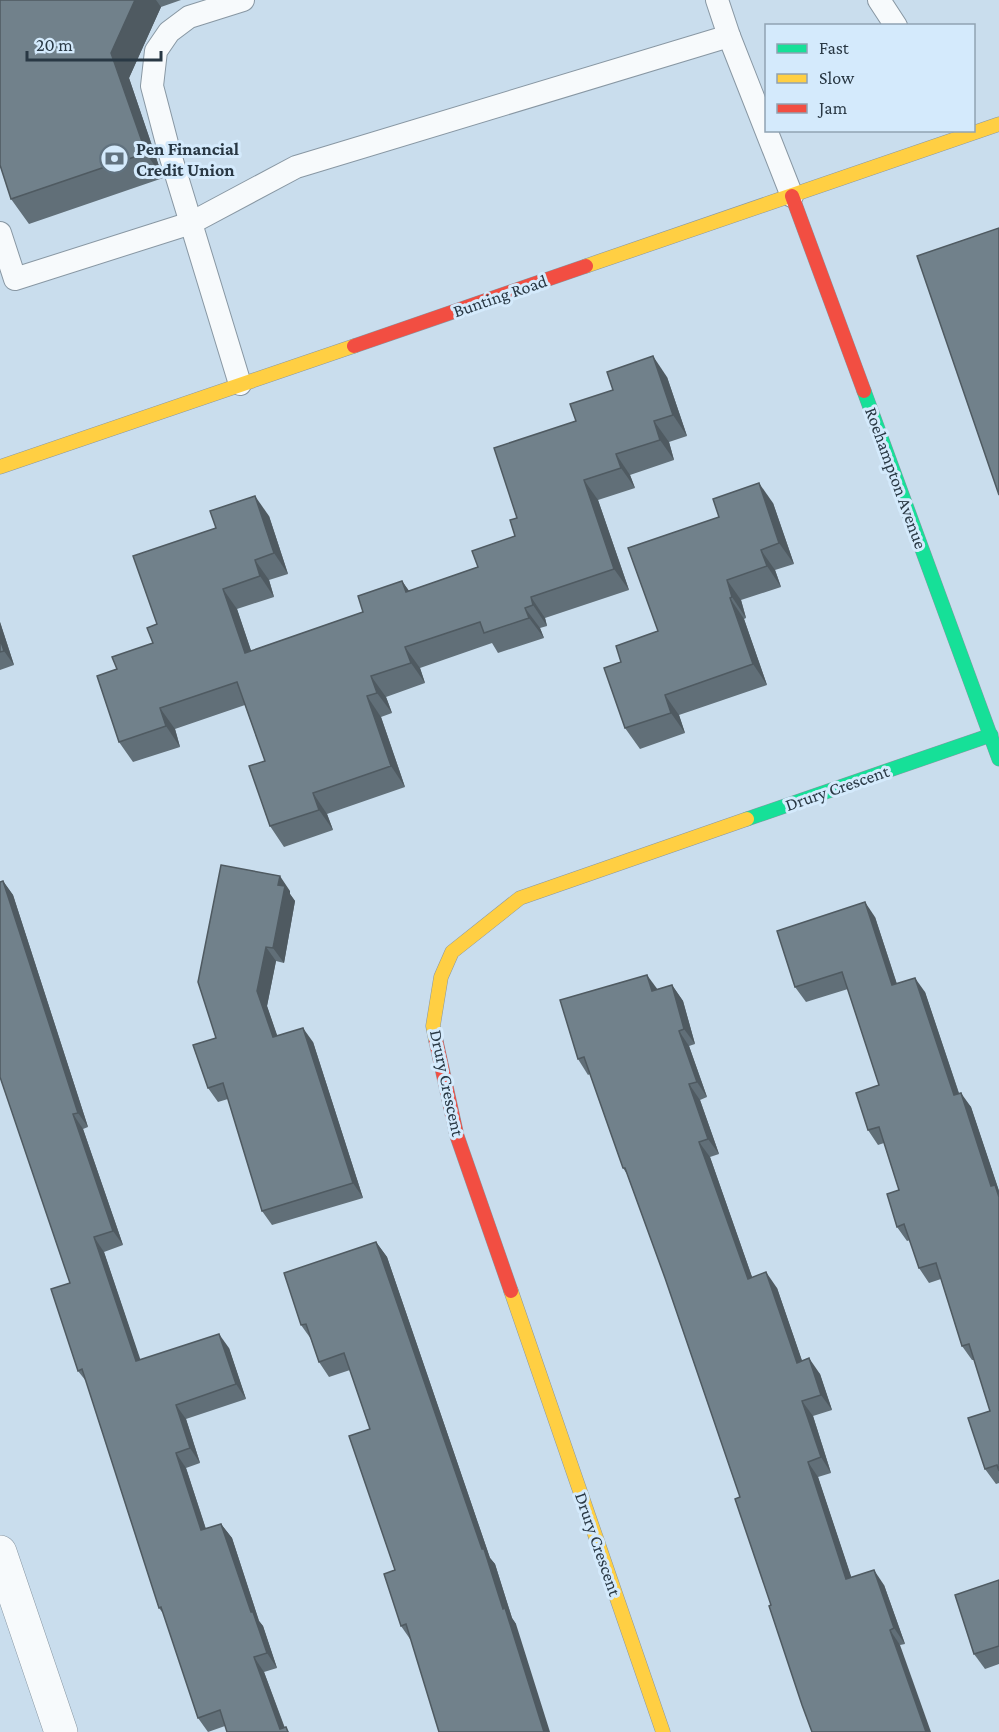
<svg xmlns="http://www.w3.org/2000/svg" width="999" height="1732" font-family="'Crimson Pro',serif">
  <rect width="100%" height="100%" fill="#c9dded"/>
  <g fill="none" stroke-linecap="round" stroke-linejoin="round">
    <defs>
      <g id="lane">
        <polyline points="879,0 896,26"/>
        <polyline points="729,36 792,196"/>
        <polyline points="0,233 15,279 191,223 296,167 729,36 717,0"/>
        <polyline points="240,384 169,151 152,86 156,51 169,32 189,17 243,0"/>
      </g>
      <polyline id="street" points="0,1552 61,1732"/>
      <g id="fast">
        <polyline points="864,391 999,759"/>
        <polyline points="747,819 991,735"/>
      </g>
      <g id="slow">
        <polyline points="586,266 999,124"/>
        <polyline points="0,467 354,346"/>
        <polyline points="436,1041 433,1026 441,977 452,952 520,898 747,819"/>
        <polyline points="511,1291 663,1732"/>
      </g>
      <g id="jam">
        <polyline points="792,196 864,391"/>
        <polyline points="354,346 586,266"/>
        <polyline points="436,1041 457,1136 511,1291"/>
      </g>
    </defs>
    <use href="#lane" stroke="#8897a3" stroke-width="24"/>
    <use href="#street" stroke="#8897a3" stroke-width="34"/>
    <use href="#fast" stroke="#8897a3" stroke-width="15"/>
    <use href="#slow" stroke="#8897a3" stroke-width="15"/>
    <use href="#jam" stroke="#8897a3" stroke-width="15"/>
    <use href="#lane" stroke="#f7fafc" stroke-width="22"/>
    <use href="#street" stroke="#f7fafc" stroke-width="33"/>
    <use href="#fast" stroke="#16e098" stroke-width="14"/>
    <use href="#slow" stroke="#ffcf43" stroke-width="14"/>
    <use href="#jam" stroke="#f24e42" stroke-width="14"/>
  </g>
  <g fill="#616f78">
    <polygon points="0,0 181,0 161,7 129,78 163,178 29,224 11,199"/>
    <polygon points="667,377 687,436 669,442 674,460 630,475 635,488 598,500 629,590 545,618 547,626 540,628 544,638 498,653 492,643 420,668 425,683 386,697 392,713 381,717 405,787 327,814 333,830 284,847 270,826 265,761 245,705 175,729 180,747 133,762 119,742 117,669 153,643 157,624 269,516 288,574 269,580 274,597 237,609 251,651 363,612 402,581 409,591 478,567 515,536 517,518 576,421"/>
    <polygon points="773,503 794,564 775,570 781,587 741,600 746,618 744,619 767,685 679,715 685,733 640,749 625,728 621,662 658,631"/>
    <polygon points="0,622 14,665 0,670"/>
    <polygon points="3,881 13,895 88,1127 83,1129 123,1245 104,1252 140,1360 229,1348 246,1399 186,1419 200,1463 186,1468 206,1529 221,1524 232,1538 259,1621 263,1626 277,1668 264,1672 285,1728 289,1732 225,1726 208,1732 198,1718 165,1616 159,1608 86,1381 78,1371 70,1283"/>
    <polygon points="290,891 290,894 295,901 284,963 276,961 267,1006 277,1036 313,1042 363,1198 272,1225 262,1211 228,1099 218,1102 208,1088 216,1038"/>
    <polygon points="875,917 897,984 925,992 959,1093 971,1107 999,1191 999,1483 996,1484 985,1469 990,1411 974,1360 972,1360 962,1346 941,1279 929,1283 919,1268 910,1240 907,1241 897,1227 899,1190 884,1143 878,1145 868,1130 879,1085 848,989 806,1002 795,987"/>
    <polygon points="672,985 683,1001 695,1044 689,1046 707,1097 700,1100 719,1154 710,1157 752,1277 777,1288 802,1361 820,1374 832,1410 813,1416 831,1473 818,1477 851,1577 884,1585 905,1644 900,1645 771,1605 740,1497 665,1278 627,1174 623,1168 590,1074 588,1075 578,1059 658,989"/>
    <polygon points="376,1242 387,1257 490,1558 495,1564 512,1618 516,1624 410,1639 401,1626 395,1570 370,1429 350,1370 329,1377 319,1362 311,1339 301,1325"/>
    <polygon points="999,1580 999,1664 985,1669 974,1654"/>
  </g>
  <g fill="#4f5a61">
    <polygon points="135,0 156,0 161,7 129,78 163,178 146,153 111,53"/>
    <polygon points="653,356 667,377 687,436 673,415"/>
    <polygon points="654,421 669,442 674,460 660,440"/>
    <polygon points="616,454 630,475 635,488 621,468"/>
    <polygon points="584,480 598,500 629,590 614,569"/>
    <polygon points="759,483 773,503 794,564 779,543"/>
    <polygon points="255,496 269,516 288,574 274,553"/>
    <polygon points="761,550 775,570 781,587 767,566"/>
    <polygon points="255,560 269,580 274,597 260,576"/>
    <polygon points="727,580 741,600 746,618 732,597"/>
    <polygon points="402,581 416,601 406,592"/>
    <polygon points="223,589 237,609 259,674 245,653"/>
    <polygon points="531,597 545,618 547,626 533,605"/>
    <polygon points="730,598 744,619 767,685 753,664"/>
    <polygon points="525,608 540,628 544,638 529,618"/>
    <polygon points="0,622 14,665 4,651 0,639"/>
    <polygon points="405,647 420,668 425,683 411,663"/>
    <polygon points="371,676 386,697 392,713 377,693"/>
    <polygon points="665,695 679,715 685,733 671,713"/>
    <polygon points="367,696 381,717 405,787 391,766"/>
    <polygon points="160,708 175,729 180,747 166,726"/>
    <polygon points="313,793 327,814 333,830 319,810"/>
    <polygon points="280,876 290,891 290,894 295,901 284,963 273,948 278,885"/>
    <polygon points="3,881 13,895 88,1127 78,1113"/>
    <polygon points="865,902 875,917 902,1000 892,985"/>
    <polygon points="266,947 276,961 267,1006 283,1052 273,1037 257,991"/>
    <polygon points="647,975 658,990 652,991"/>
    <polygon points="915,978 925,992 964,1109 954,1095"/>
    <polygon points="672,985 683,1001 695,1044 684,1029"/>
    <polygon points="303,1028 313,1042 363,1198 353,1183"/>
    <polygon points="679,1031 689,1046 707,1097 697,1082"/>
    <polygon points="689,1084 700,1100 719,1154 708,1139"/>
    <polygon points="961,1093 971,1107 999,1191 999,1197 991,1186"/>
    <polygon points="73,1114 83,1129 123,1245 113,1231"/>
    <polygon points="699,1142 710,1157 758,1294 748,1279"/>
    <polygon points="94,1237 104,1252 146,1376 136,1361"/>
    <polygon points="376,1242 387,1257 490,1558 495,1564 512,1618 516,1624 550,1732 544,1732 503,1609 482,1549"/>
    <polygon points="766,1272 777,1288 808,1378 797,1363"/>
    <polygon points="219,1334 229,1348 246,1399 236,1384"/>
    <polygon points="809,1358 820,1374 832,1410 821,1395"/>
    <polygon points="802,1401 813,1416 831,1473 821,1457"/>
    <polygon points="176,1405 186,1419 200,1463 190,1448"/>
    <polygon points="176,1453 186,1468 211,1545 201,1530"/>
    <polygon points="808,1462 818,1477 857,1594 846,1579"/>
    <polygon points="221,1524 232,1538 259,1621 263,1626 277,1668 267,1653 251,1612"/>
    <polygon points="874,1570 884,1585 905,1644 894,1628"/>
    <polygon points="890,1630 900,1645 931,1732 926,1732"/>
    <polygon points="254,1657 264,1672 286,1732 280,1729"/>
  </g>
  <g fill="#71818b" stroke="#4f5a61" stroke-width="1.5">
    <polygon points="0,0 135,0 111,53 146,153 11,199 0,165"/>
    <polygon points="999,228 999,495 917,256"/>
    <polygon points="653,356 673,415 654,421 660,440 616,454 621,468 584,480 614,569 531,597 533,605 525,608 529,618 484,633 480,622 405,647 411,663 371,676 377,693 367,696 391,766 313,793 319,810 270,826 249,766 265,761 237,682 160,708 166,726 119,742 97,676 117,669 112,657 153,643 147,628 157,624 133,556 216,528 210,511 255,496 274,553 255,560 260,576 223,589 245,653 363,612 358,596 402,581 406,592 478,567 472,551 515,536 510,520 517,518 494,448 576,421 570,404 613,390 607,372"/>
    <polygon points="759,483 779,543 761,550 767,566 727,580 732,597 730,598 753,664 665,695 671,713 625,728 604,668 621,662 616,646 658,631 628,548 719,517 713,499"/>
    <polygon points="0,639 4,651 0,652"/>
    <polygon points="221,865 280,876 278,885 285,886 273,948 266,947 257,991 273,1037 303,1028 353,1183 262,1211 223,1083 208,1088 193,1045 216,1038 198,982"/>
    <polygon points="3,881 78,1113 73,1114 113,1231 94,1237 136,1361 219,1334 236,1384 176,1405 190,1448 176,1453 201,1530 221,1524 251,1612 253,1612 267,1653 254,1657 280,1729 286,1727 288,1732 227,1732 220,1710 198,1718 161,1607 159,1608 82,1369 78,1371 51,1289 70,1283 0,1077 0,882"/>
    <polygon points="865,902 892,985 915,978 954,1095 961,1093 991,1186 995,1185 999,1197 999,1471 997,1465 985,1469 968,1418 990,1411 969,1344 962,1346 936,1263 919,1268 904,1224 897,1227 887,1194 899,1190 879,1127 868,1130 856,1093 879,1085 842,972 795,987 777,931"/>
    <polygon points="647,975 652,991 672,985 684,1029 679,1031 697,1082 689,1084 708,1139 699,1142 748,1279 766,1272 797,1363 809,1358 821,1395 802,1401 821,1457 808,1462 846,1579 874,1570 894,1628 890,1630 926,1732 812,1732 802,1705 769,1606 771,1605 735,1499 740,1497 665,1278 625,1168 623,1168 584,1057 578,1059 560,1000"/>
    <polygon points="376,1242 482,1549 484,1549 503,1609 505,1608 544,1732 439,1732 406,1624 401,1626 384,1574 395,1570 349,1436 370,1429 344,1353 319,1362 306,1324 301,1325 284,1273"/>
    <polygon points="999,1580 999,1646 974,1654 955,1595"/>
  </g>
  <defs>
    <symbol id="bank-ring" viewBox="-11 -11 22 22"><circle r="9.5" fill="#d4eafc" stroke="#61727f" stroke-width="1.5"/><path d="M-6-4H6V4H-6ZM0-2.3a2.3 2.3 0 1 0 0 4.6a2.3 2.3 0 1 0 0-4.6Z" fill="#61727f"/></symbol>
  </defs>
  <g fill-rule="evenodd">
    <use href="#bank-ring" x="98" y="142" width="33" height="33"/>
  </g>
  <g text-anchor="middle" stroke-width="6" stroke-linejoin="round" paint-order="stroke">
    <g font-size="18" font-weight="bold" fill="#293844" stroke="#d4eafc" text-anchor="start">
      <text x="136" y="155">Pen Financial<tspan x="136" dy="21">Credit Union</tspan></text>
    </g>
    <g font-size="18" fill="#293844" stroke="#d4eafc">
      <text transform="translate(500 296) rotate(-19)" y="6">Bunting Road</text>
      <text transform="translate(896 478) rotate(70)" y="6">Roehampton Avenue</text>
      <text transform="translate(837 788) rotate(-19)" y="6">Drury Crescent</text>
      <text transform="translate(447 1083) rotate(78)" y="6">Drury Crescent</text>
      <text transform="translate(598 1544) rotate(71)" y="6">Drury Crescent</text>
    </g>
  </g>
  <rect x="765" y="24" width="210" height="108" fill="#d4eafc" stroke="#90a3b2" stroke-width="1.5"/>
  <rect x="777" y="44" width="30" height="9" fill="#16e098" stroke="#90a3b2" stroke-width="1.5"/>
  <text x="819" y="54" font-size="18" fill="#293844">Fast</text>
  <rect x="777" y="74" width="30" height="9" fill="#ffcf43" stroke="#90a3b2" stroke-width="1.5"/>
  <text x="819" y="84" font-size="18" fill="#293844">Slow</text>
  <rect x="777" y="104" width="30" height="9" fill="#f24e42" stroke="#90a3b2" stroke-width="1.5"/>
  <text x="819" y="114" font-size="18" fill="#293844">Jam</text>
  <path d="M27 51v9h134v-9" fill="none" stroke="#293844" stroke-width="3"/>
  <text x="36" y="51" font-size="18" fill="#293844" stroke="#d4eafc" stroke-width="4.5" paint-order="stroke">20 m</text>
</svg>
